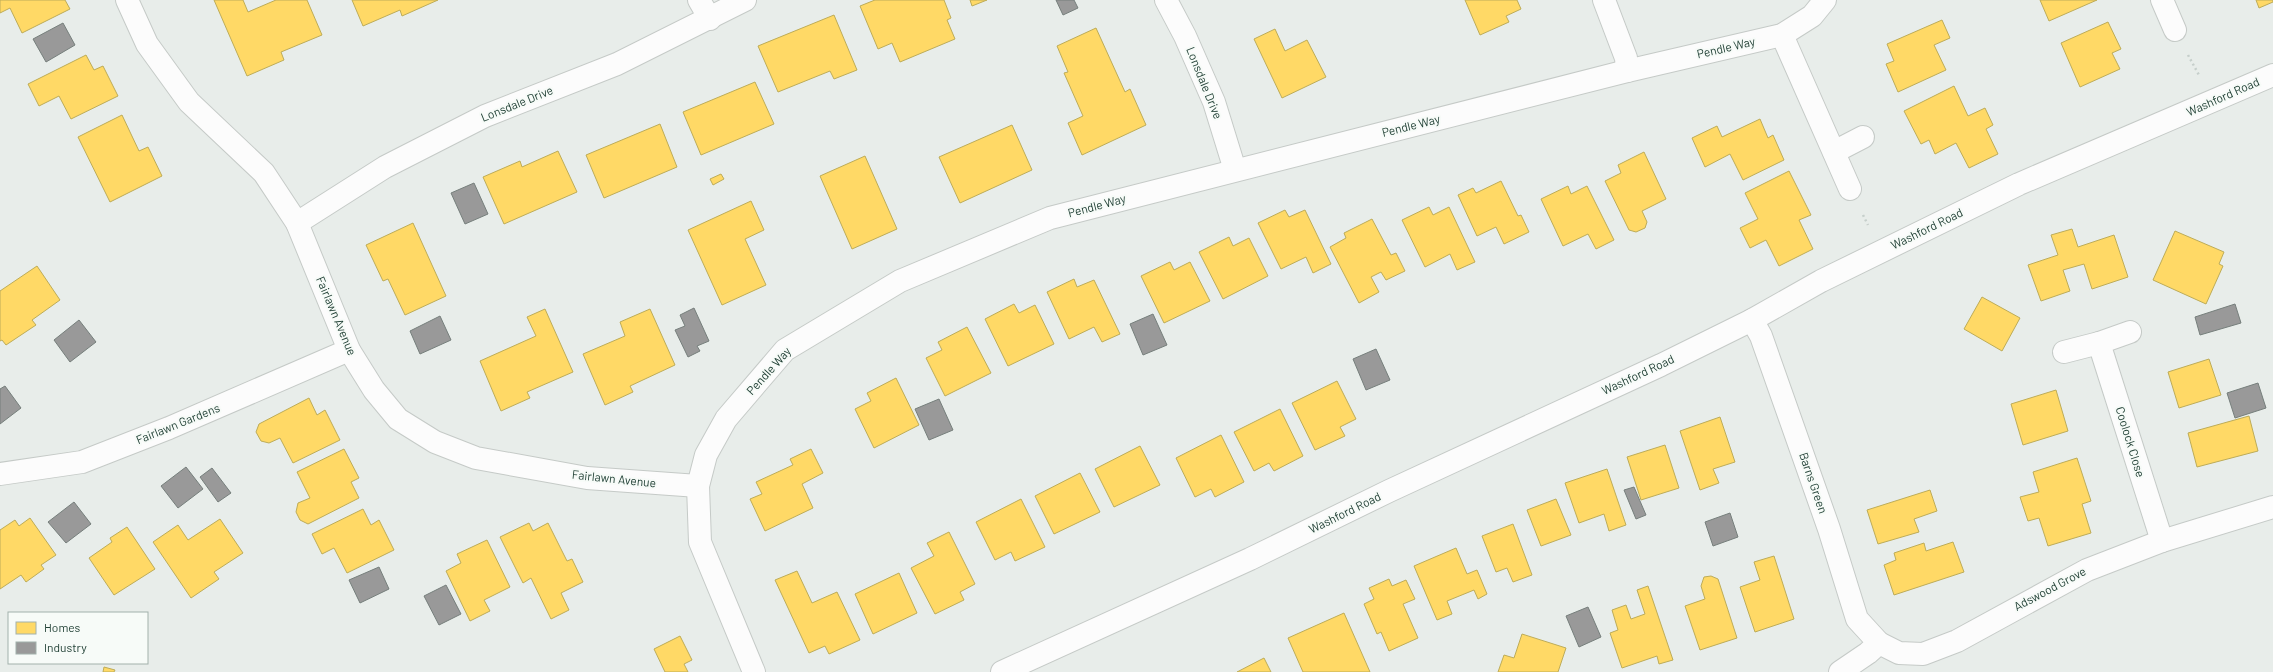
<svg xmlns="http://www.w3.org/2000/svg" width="2273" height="672" font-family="Barlow,sans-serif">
  <rect width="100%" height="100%" fill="#e8edea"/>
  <g fill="#ffd966" stroke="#bdac58">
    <polygon points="0,0 65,0 70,9 22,33 10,8 0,13"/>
    <polygon points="214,0 243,0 248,12 276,0 307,0 322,35 281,52 284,60 247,76"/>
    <polygon points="352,0 438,0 402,16 400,10 363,26"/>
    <polygon points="875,0 944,0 951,18 947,20 955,39 900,62 892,43 878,49 860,6"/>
    <polygon points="970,0 987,0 972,6"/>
    <polygon points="1465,0 1517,0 1521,9 1506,16 1509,22 1480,35"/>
    <polygon points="2040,0 2097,0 2049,21"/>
    <polygon points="2256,0 2273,0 2273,2 2259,8"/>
    <polygon points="834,15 857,70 834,79 830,71 778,92 758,46"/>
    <polygon points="1942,20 1950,38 1934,45 1946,70 1898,92 1886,64 1894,61 1887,44"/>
    <polygon points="2108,22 2121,49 2112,53 2120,69 2080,87 2061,43"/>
    <polygon points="1096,28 1125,92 1130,89 1146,125 1082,155 1068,123 1083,116 1064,73 1068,72 1057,46"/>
    <polygon points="1275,29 1285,51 1307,40 1326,77 1282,98 1254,39"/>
    <polygon points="86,55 94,70 103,66 118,96 71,119 59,96 39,106 28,84"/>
    <polygon points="755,82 774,124 701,155 683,112"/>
    <polygon points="1954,86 1968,116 1985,108 1993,125 1986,129 1998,154 1969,168 1956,143 1935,154 1929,140 1921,144 1904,111"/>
    <polygon points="122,115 139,151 148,147 162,176 110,202 78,137"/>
    <polygon points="1760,119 1768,138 1773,135 1784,160 1743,180 1730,154 1705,167 1692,138 1717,126 1722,137"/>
    <polygon points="660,124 677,167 604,198 586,155"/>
    <polygon points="1012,125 1032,170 960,203 939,157"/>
    <polygon points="558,151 577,192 504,224 483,177 520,161 522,167"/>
    <polygon points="1644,152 1666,199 1642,211 1647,222 1645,228 1636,232 1629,230 1605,181 1621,173 1618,165"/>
    <polygon points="865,156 897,229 852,249 820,176"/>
    <polygon points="1789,171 1811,215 1799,220 1813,249 1779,266 1766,240 1750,248 1740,228 1758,219 1745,193"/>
    <polygon points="721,174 724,179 713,185 710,179"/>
    <polygon points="1501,181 1518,216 1521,215 1529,232 1504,244 1496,227 1477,236 1458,195 1473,188 1476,193"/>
    <polygon points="1568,186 1571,194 1587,186 1614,240 1596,249 1588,234 1563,246 1541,199"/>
    <polygon points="751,201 764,230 745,239 766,285 722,305 688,230"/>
    <polygon points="1429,207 1433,215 1449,207 1475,262 1457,270 1450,254 1425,267 1402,220"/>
    <polygon points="1285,210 1289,217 1305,210 1331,264 1313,273 1306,257 1281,269 1258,223"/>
    <polygon points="1372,219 1391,255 1396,253 1405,271 1386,280 1381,272 1371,277 1379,292 1359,303 1330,247 1346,238 1344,233"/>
    <polygon points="413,223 446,296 405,315 388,279 383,281 366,245"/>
    <polygon points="2072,229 2078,247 2114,235 2128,277 2092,289 2084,264 2063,270 2070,291 2041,301 2028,265 2058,255 2051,235"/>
    <polygon points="2175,231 2224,252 2219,264 2223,266 2206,304 2153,280"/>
    <polygon points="1229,237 1233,246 1249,238 1268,276 1223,299 1199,252"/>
    <polygon points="1170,262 1174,270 1190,262 1210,301 1164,323 1141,276"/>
    <polygon points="37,266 60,300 32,320 36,325 6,345 2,340 0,341 0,291"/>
    <polygon points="1074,279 1077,287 1094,280 1120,334 1102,342 1094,327 1069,339 1047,292"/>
    <polygon points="1982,297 2020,318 2002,351 1964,329"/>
    <polygon points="1014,304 1019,313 1035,305 1054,344 1008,366 985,319"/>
    <polygon points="545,309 573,372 527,392 530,398 501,411 480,361 536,336 527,317"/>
    <polygon points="650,309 675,365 630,386 633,392 605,405 583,354 625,336 620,322"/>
    <polygon points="967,327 991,373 945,396 926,358 942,350 938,342"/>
    <polygon points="2209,359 2221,395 2179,408 2168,372"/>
    <polygon points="896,378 919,425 874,448 855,409 871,401 867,393"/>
    <polygon points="1337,381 1356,419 1340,427 1345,436 1315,450 1292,403"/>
    <polygon points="2056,390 2068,431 2023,445 2011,404"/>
    <polygon points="309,398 317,415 325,410 340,440 293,463 280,438 269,443 261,441 256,432 259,424"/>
    <polygon points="1280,409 1303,456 1274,471 1269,463 1254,471 1234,432"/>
    <polygon points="2249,416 2258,451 2197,467 2188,433"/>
    <polygon points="1720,417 1735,462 1713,469 1719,483 1700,490 1680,431"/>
    <polygon points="1221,435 1244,482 1215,497 1211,489 1195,497 1176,458"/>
    <polygon points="1665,445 1679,488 1641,500 1627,457"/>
    <polygon points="1140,446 1160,485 1114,507 1095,469"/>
    <polygon points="344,449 359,478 351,482 359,498 308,524 300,520 296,512 298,503 310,498 297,472"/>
    <polygon points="811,449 823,473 802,484 813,508 765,531 750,499 762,494 756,482 793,465 790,459"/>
    <polygon points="2077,458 2091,501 2082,504 2091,533 2048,546 2039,518 2028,521 2020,497 2039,492 2033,472"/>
    <polygon points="1607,469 1626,525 1609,531 1604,514 1579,523 1565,483"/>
    <polygon points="1080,473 1100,512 1054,534 1035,496"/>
    <polygon points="1930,490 1937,511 1914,519 1919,532 1878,544 1867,510"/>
    <polygon points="1021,499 1045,547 1015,561 1011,552 995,560 976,522"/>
    <polygon points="1556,499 1571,535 1541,546 1527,510"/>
    <polygon points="363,509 371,525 379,520 394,550 347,573 334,548 322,554 312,534"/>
    <polygon points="30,518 56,555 41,565 44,569 26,582 21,575 0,589 0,530 15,520 19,526"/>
    <polygon points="220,519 243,553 214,572 219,579 191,598 153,542 178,525 188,540"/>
    <polygon points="529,523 533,531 548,523 567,561 572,559 583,582 561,593 569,610 551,619 531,578 523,583 500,537"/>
    <polygon points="1513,524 1532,575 1513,582 1507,568 1496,572 1482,536"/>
    <polygon points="127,527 155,569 114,595 89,558 112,542 110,538"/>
    <polygon points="949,532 975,584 960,592 964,600 935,614 911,568 934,556 927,543"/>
    <polygon points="487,540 510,587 484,600 490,611 470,621 446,571 461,563 457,554"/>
    <polygon points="1953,542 1964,572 1894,595 1884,565 1896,560 1894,553 1924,543 1926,551"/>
    <polygon points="1456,548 1467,574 1477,570 1487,594 1478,599 1474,590 1447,601 1452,614 1437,620 1414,566"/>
    <polygon points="1774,556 1794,619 1755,632 1740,587 1760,580 1754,562"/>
    <polygon points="797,571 812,603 837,592 860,640 829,654 825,646 809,653 775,580"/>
    <polygon points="899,573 917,613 873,634 855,594"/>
    <polygon points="1711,576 1718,579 1737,638 1700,650 1685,606 1705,599 1701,586 1704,577"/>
    <polygon points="1389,579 1392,586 1406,580 1415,599 1403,604 1418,638 1389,651 1381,632 1377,634 1364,604 1374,599 1369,588"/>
    <polygon points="1648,586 1673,660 1659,664 1657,656 1622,668 1610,633 1618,630 1612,610 1626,605 1631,619 1645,614 1637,590"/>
    <polygon points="1344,613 1370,672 1303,672 1288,638"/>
    <polygon points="1522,634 1566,648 1558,672 1498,672 1504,655 1514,658"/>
    <polygon points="680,636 692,660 684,664 688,672 665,672 654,649"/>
    <polygon points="1264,658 1271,672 1237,672"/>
    <polygon points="104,667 115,670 114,672 103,672"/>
  </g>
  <g fill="#999" stroke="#767f7c">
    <polygon points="1056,0 1074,0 1078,8 1063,15"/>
    <polygon points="63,23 75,45 46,62 33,39"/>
    <polygon points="474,183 488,214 465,224 451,193"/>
    <polygon points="2235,304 2241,323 2200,335 2195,317"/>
    <polygon points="694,308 709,341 697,346 700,351 688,357 675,330 685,326 680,315"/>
    <polygon points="1153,314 1167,345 1143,355 1130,324"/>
    <polygon points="440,316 451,340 420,354 410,331"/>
    <polygon points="79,320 96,342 70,362 54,340"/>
    <polygon points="1376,349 1390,380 1366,390 1353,359"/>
    <polygon points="2258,383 2266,408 2235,418 2227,393"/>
    <polygon points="5,386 21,408 0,424 0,389"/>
    <polygon points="939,399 953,430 929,440 915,409"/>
    <polygon points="186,467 203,489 178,508 161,486"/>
    <polygon points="212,468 231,493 218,502 200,477"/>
    <polygon points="1634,487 1646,515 1636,519 1624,490"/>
    <polygon points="74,502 91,524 66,543 48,522"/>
    <polygon points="1730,513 1738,537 1713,546 1705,522"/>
    <polygon points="379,567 389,589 360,603 349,580"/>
    <polygon points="446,585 461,614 439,625 424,596"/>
    <polygon points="1588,607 1601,637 1579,647 1566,616"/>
  </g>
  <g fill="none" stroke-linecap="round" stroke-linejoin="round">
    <defs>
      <g id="street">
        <polyline points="127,0 147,44 189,102 264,173 297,223 349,350 374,390 398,419 435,442 476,458 587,478 698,486"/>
        <polyline points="699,0 710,19"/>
        <polyline points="1166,0 1185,36 1214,102 1235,170"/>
        <polyline points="1604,0 1626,58 1627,71"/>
        <polyline points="2162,0 2175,30"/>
        <polyline points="1782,35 1850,189"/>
        <polyline points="1834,152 1863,137"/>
        <polyline points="297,223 385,167 485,116 617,64 745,0"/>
        <polyline points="1752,320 1761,336 1829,529 1857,619 1879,643"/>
        <polyline points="2130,332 2099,343 2162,541"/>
        <polyline points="2064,352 2099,343"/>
        <polyline points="0,474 82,462 169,428 349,350"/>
        <polyline points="754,672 700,542 698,486 706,455 726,419 785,350 900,281 1050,218 1627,71 1782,35 1812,16 1825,0"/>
        <polyline points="1002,672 1250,559 1389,491 1661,365 1752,320 1821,281 2019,184 2273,75"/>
        <polyline points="1840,672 1868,653 1879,643 1899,653 1923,654 1957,641 2087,570 2162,541 2273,507"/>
      </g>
    </defs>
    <use href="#street" stroke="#c5cac7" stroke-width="24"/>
    <g stroke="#c6cfcb" stroke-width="2.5" stroke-dasharray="2 3" stroke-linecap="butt">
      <polyline points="2188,55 2199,75"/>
      <polyline points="1863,215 1868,225"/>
    </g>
    <use href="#street" stroke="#fcfcfc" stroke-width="22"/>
  </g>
  <g text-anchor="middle" stroke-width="4" stroke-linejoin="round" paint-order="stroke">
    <g font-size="12" fill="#234237" stroke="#f7fbf8">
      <text transform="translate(1726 48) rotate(-13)" y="4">Pendle Way</text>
      <text transform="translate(1204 83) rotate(68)" y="4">Lonsdale Drive</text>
      <text transform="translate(2223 97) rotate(-24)" y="4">Washford Road</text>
      <text transform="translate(517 104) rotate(-22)" y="4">Lonsdale Drive</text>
      <text transform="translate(1411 126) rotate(-14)" y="4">Pendle Way</text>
      <text transform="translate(1097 206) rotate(-15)" y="4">Pendle Way</text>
      <text transform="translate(1927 229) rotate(-26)" y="4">Washford Road</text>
      <text transform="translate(336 316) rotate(67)" y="4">Fairlawn Avenue</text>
      <text transform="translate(769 371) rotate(-48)" y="4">Pendle Way</text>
      <text transform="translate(1638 375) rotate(-25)" y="4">Washford Road</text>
      <text transform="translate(178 424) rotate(-22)" y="4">Fairlawn Gardens</text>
      <text transform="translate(2130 442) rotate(73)" y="4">Coolock Close</text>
      <text transform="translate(614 479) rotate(6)" y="4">Fairlawn Avenue</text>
      <text transform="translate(1813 483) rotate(71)" y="4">Barns Green</text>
      <text transform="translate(1345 513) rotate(-26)" y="4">Washford Road</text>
      <text transform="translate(2050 589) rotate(-28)" y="4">Adswood Grove</text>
    </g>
  </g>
  <rect x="8" y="612" width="140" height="52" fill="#f7fbf8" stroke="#a2b1ab"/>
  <rect x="16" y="622" width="20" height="12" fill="#ffd966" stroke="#a2b1ab"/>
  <text x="44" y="632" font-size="12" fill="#234237">Homes</text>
  <rect x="16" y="642" width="20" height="12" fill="#999999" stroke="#a2b1ab"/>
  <text x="44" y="652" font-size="12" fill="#234237">Industry</text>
</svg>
